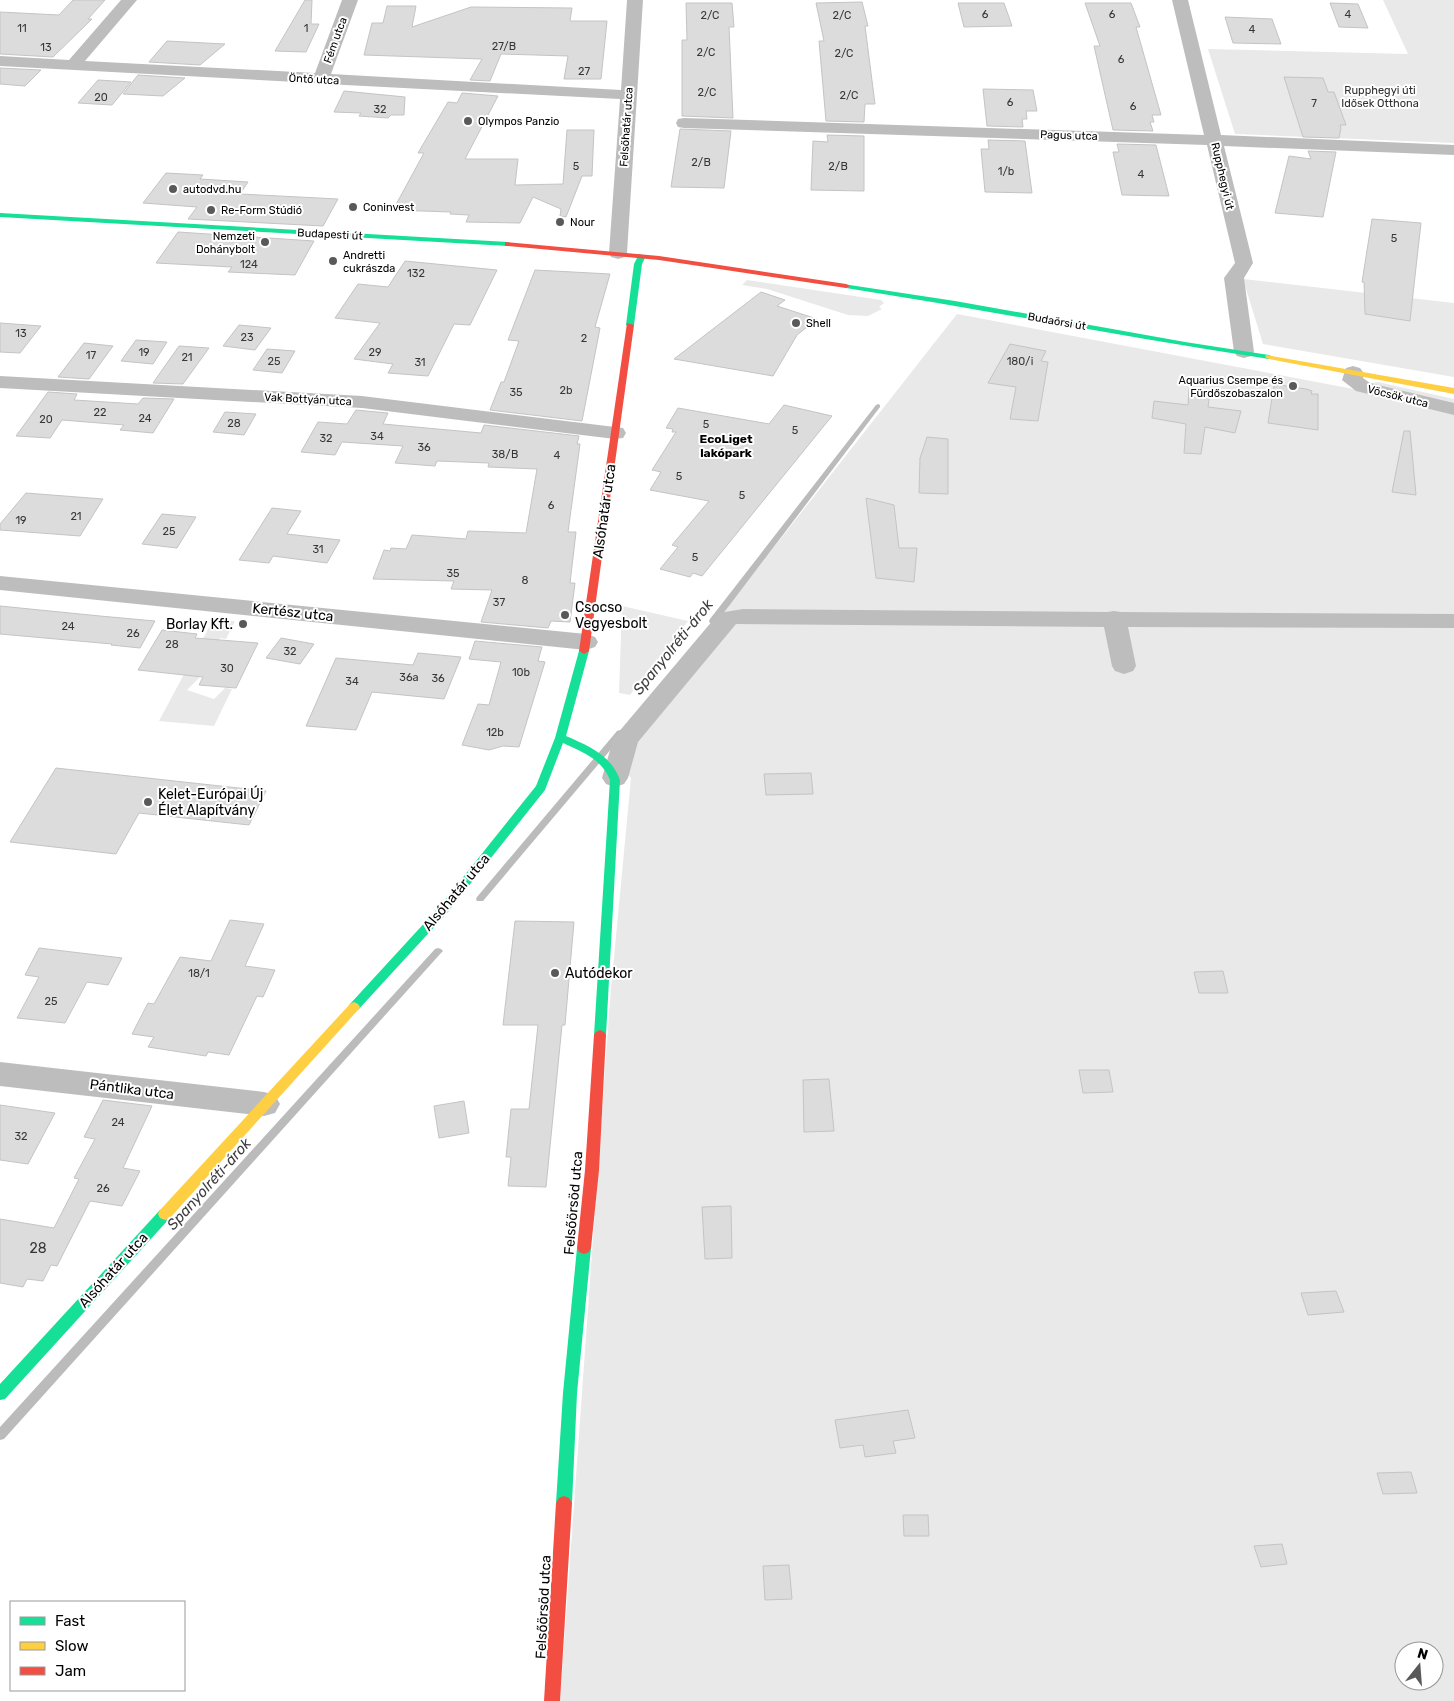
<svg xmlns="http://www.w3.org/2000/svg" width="1454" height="1701" font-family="Rubik,sans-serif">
  <rect width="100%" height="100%" fill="#fff"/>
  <g fill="#e9e9e9" fill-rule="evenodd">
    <polygon points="1383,0 1454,0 1454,143 1235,134 1208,49 1408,54"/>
    <polygon points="1243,279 1454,303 1454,377 1263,344"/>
    <polygon points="747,280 881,300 884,303 879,307 882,309 868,316 848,315 767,289 742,285"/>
    <path d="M 957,314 L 1359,390 L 1454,413 L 1454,1701 L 560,1701 L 610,1000 L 631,778 L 611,755 ZM 1404,1651 L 1434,1651 L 1434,1681 L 1404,1681 Z"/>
    <polygon points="1378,382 1454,399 1454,406 1371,385 1371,383"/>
    <polygon points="622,606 688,621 630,695 619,693"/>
    <polygon points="213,620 235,621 226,639 220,638 200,677 187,690 214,699 225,688 232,689 214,726 159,721"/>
  </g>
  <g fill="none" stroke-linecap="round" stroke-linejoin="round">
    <g fill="#bbb" fill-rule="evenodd">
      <polygon points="878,404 880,405 880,407 716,623 710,623 709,621 710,619 876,405"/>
      <polygon points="620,730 624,733 623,735 483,901 477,901 476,899 477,897 617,731"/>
      <polygon points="438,948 441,949 443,951 441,953 4,1439 0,1440 0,1427 435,949"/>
    </g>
  </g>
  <g fill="#dcdcdc" stroke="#c4c4c4">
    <polygon points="73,0 105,0 88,19 92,19 53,57 0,54 0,12 59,15"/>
    <polygon points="305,0 312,0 311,24 319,24 306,52 275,51"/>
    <polygon points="862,2 868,26 865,26 875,104 865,104 864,122 826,121 819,41 824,41 816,3"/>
    <polygon points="686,3 732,3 734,27 729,27 733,118 682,116 682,40 687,40"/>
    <polygon points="958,3 1004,3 1012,26 964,27"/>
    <polygon points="1085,3 1131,3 1140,27 1136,27 1161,115 1152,115 1154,122 1150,122 1153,131 1113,130 1094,46 1100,46"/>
    <polygon points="1330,3 1358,4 1368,28 1339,27"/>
    <polygon points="387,6 416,6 412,27 471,7 572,8 570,21 607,21 601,79 564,79 568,56 501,54 490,81 470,80 482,59 364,55 372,23 383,23"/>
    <polygon points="1225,17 1272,19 1281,44 1233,43"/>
    <polygon points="167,41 225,44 200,65 149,62"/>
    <polygon points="0,68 41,70 25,86 0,84"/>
    <polygon points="138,75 185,78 163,96 123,94"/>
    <polygon points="1284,77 1323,78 1328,92 1334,92 1346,125 1340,125 1341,128 1339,138 1303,137"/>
    <polygon points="98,80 131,82 112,105 78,103"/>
    <polygon points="983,89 1033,90 1037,111 1026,111 1027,119 1022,119 1023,127 987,126"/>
    <polygon points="344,91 405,97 404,115 391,115 388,118 359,116 361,113 334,112"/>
    <polygon points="462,93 498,96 465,159 518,159 515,185 563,184 567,130 594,130 592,176 582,176 566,217 560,216 561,209 533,197 520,223 466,222 469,215 450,214 451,212 393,210 424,153 418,153 448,102 457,103"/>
    <polygon points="680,129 731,131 724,188 671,187"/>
    <polygon points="827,135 864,136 864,191 811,190 813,141 828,142"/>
    <polygon points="988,140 1025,141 1032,193 985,192 981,149 989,149"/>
    <polygon points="1117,144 1156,145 1169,196 1122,195 1113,152 1119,152"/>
    <polygon points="1308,151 1336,152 1323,217 1275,213 1289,156 1311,159"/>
    <polygon points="166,173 203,175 200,179 248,182 240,194 338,199 323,226 188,219 197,207 143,203"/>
    <polygon points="1372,219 1421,223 1410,321 1365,314 1364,282 1362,282"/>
    <polygon points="178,232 314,241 295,275 228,272 232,267 156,263"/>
    <polygon points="405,261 497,270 470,325 454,324 428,376 388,373 393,364 354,359 380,323 335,318 358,284 388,287"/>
    <polygon points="535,270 610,274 595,327 600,328 582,421 490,410 501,382 504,382 519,341 508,340"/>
    <polygon points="761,292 785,300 777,306 817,319 797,335 773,376 674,359"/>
    <polygon points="0,323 41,326 20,353 0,352"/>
    <polygon points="239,325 271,328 255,350 223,346"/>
    <polygon points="136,340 167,342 153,364 121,361"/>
    <polygon points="84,343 113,346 89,379 58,377"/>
    <polygon points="1010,344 1046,351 1041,361 1048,362 1038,421 1010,419 1016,387 988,383"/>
    <polygon points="179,346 209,348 183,384 153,383"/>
    <polygon points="267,349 295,351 282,373 253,370"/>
    <polygon points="1279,385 1306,389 1312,391 1311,394 1318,394 1318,430 1268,423 1274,386"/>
    <polygon points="1189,389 1210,392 1208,407 1241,411 1235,433 1205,427 1201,454 1184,453 1186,424 1152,418 1154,401 1188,405"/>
    <polygon points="48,392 77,394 74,400 138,404 143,398 174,399 153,433 120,430 124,425 62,420 50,438 16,436"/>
    <polygon points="784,405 832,416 702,576 693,573 690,577 660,569 678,547 672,545 709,501 650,490 661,472 652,470 676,432 672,432 673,429 666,428 678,408 769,424"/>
    <polygon points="356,410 388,413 383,424 481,433 484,425 579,436 577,444 580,444 568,532 576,532 570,583 575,583 570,622 551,621 548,628 481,622 492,590 451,589 454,581 373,579 384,550 390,551 391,548 406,549 412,535 466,539 468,531 526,533 537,469 488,467 489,463 437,461 435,466 395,463 403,446 342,442 335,455 301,452 318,422 347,424"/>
    <polygon points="225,412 256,414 244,435 213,432"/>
    <polygon points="1404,431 1410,431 1416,495 1392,492"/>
    <polygon points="927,437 948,439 948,494 919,493 920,458"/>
    <polygon points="26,493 103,499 80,536 0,530 0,524"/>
    <polygon points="866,498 894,505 899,548 917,548 914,582 876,578"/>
    <polygon points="272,508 301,511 287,534 340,540 327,563 273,556 269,563 239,560"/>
    <polygon points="162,514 196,517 177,548 142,544"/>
    <polygon points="0,606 100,616 155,621 140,648 111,645 112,644 0,634"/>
    <polygon points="162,630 197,634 195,638 258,643 236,688 199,685 203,677 138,670"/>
    <polygon points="281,638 314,644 300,664 266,658"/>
    <polygon points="475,641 542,647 538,661 545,662 519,747 503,746 489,750 462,745 478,704 489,705 501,662 469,659"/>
    <polygon points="418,653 461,657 444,699 372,692 356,730 306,726 336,658 413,665"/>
    <polygon points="56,768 266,791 249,825 139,813 116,854 10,842"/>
    <polygon points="811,773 813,794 766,795 764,774"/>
    <polygon points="230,920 264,924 245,966 275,970 263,997 257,996 229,1055 208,1052 206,1056 148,1047 154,1037 132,1034 148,1003 154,1004 180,957 211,961"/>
    <polygon points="515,921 574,922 565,1025 562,1025 546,1187 508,1186 511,1157 506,1157 511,1109 529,1109 538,1025 503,1025"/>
    <polygon points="39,948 122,958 108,985 87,982 65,1023 17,1018 39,977 25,975"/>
    <polygon points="1223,971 1228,993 1199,993 1194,972"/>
    <polygon points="1079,1070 1109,1070 1113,1092 1083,1093"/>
    <polygon points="829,1079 834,1131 804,1132 803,1080"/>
    <polygon points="103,1100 152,1106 123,1168 140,1171 122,1206 90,1201 57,1266 51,1265 43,1281 27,1279 23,1287 0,1283 0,1219 54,1228 79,1179 74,1178 95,1139 84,1137"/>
    <polygon points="464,1101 469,1133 439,1138 434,1106"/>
    <polygon points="0,1105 55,1113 28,1164 0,1160"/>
    <polygon points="731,1206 732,1258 705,1259 702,1207"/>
    <polygon points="1336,1291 1344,1312 1308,1315 1301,1293"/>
    <polygon points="908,1410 915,1438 893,1441 896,1453 865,1457 863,1445 840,1448 835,1420"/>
    <polygon points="1411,1472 1417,1493 1383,1494 1377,1473"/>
    <polygon points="903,1515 928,1515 929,1536 904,1536"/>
    <polygon points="1282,1544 1287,1564 1261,1567 1254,1546"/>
    <polygon points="789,1565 792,1599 765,1600 763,1566"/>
  </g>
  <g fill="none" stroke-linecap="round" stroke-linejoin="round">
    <g fill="#bdbdbd" fill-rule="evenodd">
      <polygon points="121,0 137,0 85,61 315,73 342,0 358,0 331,74 621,90 627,0 643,0 627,253 625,257 618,259 611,257 609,253 620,99 326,84 321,85 315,83 0,66 0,56 69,60"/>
      <polygon points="1172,0 1188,0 1221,135 1454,145 1454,155 1224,146 1253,263 1244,278 1254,352 1251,356 1244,358 1237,356 1234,352 1224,278 1235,263 1207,145 684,128 678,127 676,123 678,119 684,118 1204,135"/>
      <polygon points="1353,366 1360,368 1363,372 1363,378 1370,383 1454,403 1454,415 1356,391 1342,380 1346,368"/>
      <polygon points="0,376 362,396 615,427 623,428 626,433 623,438 615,439 362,408 0,388"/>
      <polygon points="0,576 586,634 595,637 598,642 595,647 586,650 0,590"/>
      <polygon points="743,609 1107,612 1114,611 1121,612 1454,614 1454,628 1128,627 1136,666 1133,671 1124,674 1115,671 1112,666 1104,627 736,624 638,742 628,778 624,784 615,787 606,784 602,778 613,740 617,734 719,613"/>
      <polygon points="0,1062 264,1092 275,1095 280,1104 275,1113 264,1116 0,1086"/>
    </g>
    <g fill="#16e098" fill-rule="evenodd">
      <polygon points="0,213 508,242 512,244 508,246 0,217"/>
      <polygon points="639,254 646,256 642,264 634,325 630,327 626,325 634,264"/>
      <path d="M 843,284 L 955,301 L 1185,342 L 1269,355 L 1273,357 L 1269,359 C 1128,338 987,310 846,288 L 842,286 Z"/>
      <path d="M 584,648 L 589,651 L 566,736 C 589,746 611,755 620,780 L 606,1035 L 604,1038 L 596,1038 L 594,1035 L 610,780 C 602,759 582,752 563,743 L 545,790 L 448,912 L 358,1010 L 350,1010 L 348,1007 L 350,1004 L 440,906 L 536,786 L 555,738 L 579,651 Z"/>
      <polygon points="165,1208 170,1210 172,1214 170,1218 5,1399 0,1400 0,1384 160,1210"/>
      <polygon points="584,1242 589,1244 591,1248 577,1393 572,1503 569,1508 564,1510 559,1508 556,1503 563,1393 577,1248 579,1244"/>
    </g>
    <g fill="#ffcf43" fill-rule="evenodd">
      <polygon points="1266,355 1454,388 1454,394 1269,359 1265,357"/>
      <polygon points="354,1002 358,1004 360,1007 358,1010 170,1218 165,1220 160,1218 158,1214 160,1210 350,1004"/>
    </g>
    <g fill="#f24e42" fill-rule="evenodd">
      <polygon points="505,242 659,256 846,284 850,286 846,288 659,260 508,246 505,246"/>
      <polygon points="627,323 634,325 589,651 584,654 579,651"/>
      <polygon points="600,1030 604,1032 606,1035 599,1170 591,1248 589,1252 584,1254 579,1252 577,1248 585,1170 594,1035 596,1032"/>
      <polygon points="564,1496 569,1498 572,1503 560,1701 544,1701 556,1503 559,1498"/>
    </g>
  </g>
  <g fill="#595959" stroke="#fff" stroke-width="2">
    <circle cx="468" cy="121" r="5"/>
    <circle cx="173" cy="189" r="5"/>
    <circle cx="353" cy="207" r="5"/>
    <circle cx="211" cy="210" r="5"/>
    <circle cx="560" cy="222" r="5"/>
    <circle cx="265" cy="242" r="5"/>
    <circle cx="333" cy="261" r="5"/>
    <circle cx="796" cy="323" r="5"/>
    <circle cx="1293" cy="386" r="5"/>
    <circle cx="565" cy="615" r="5"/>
    <circle cx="243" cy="624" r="5"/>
    <circle cx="148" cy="802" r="5"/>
    <circle cx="555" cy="973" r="5"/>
  </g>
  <g text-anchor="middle" stroke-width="4" stroke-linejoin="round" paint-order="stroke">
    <g font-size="11" fill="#373737">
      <text x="985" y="18">6</text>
      <text x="1112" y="18">6</text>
      <text x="1348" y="18">4</text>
      <text x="710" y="19">2/C</text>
      <text x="842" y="19">2/C</text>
      <text x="22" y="32">11</text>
      <text x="306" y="32">1</text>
      <text x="1252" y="33">4</text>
      <text x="504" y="50">27/B</text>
      <text x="46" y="51">13</text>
      <text x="706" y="56">2/C</text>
      <text x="844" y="57">2/C</text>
      <text x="1121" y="63">6</text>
      <text x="584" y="75">27</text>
      <text x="707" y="96">2/C</text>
      <text x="849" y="99">2/C</text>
      <text x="101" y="101">20</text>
      <text x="1010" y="106">6</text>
      <text x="1314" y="107">7</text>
      <text x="1133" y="110">6</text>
      <text x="380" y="113">32</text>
      <text x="701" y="166">2/B</text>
      <text x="576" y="170">5</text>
      <text x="838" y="170">2/B</text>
      <text x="1006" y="175">1/b</text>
      <text x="1141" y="178">4</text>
      <text x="1394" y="242">5</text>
      <text x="249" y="268">124</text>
      <text x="416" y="277">132</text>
      <text x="21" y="337">13</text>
      <text x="247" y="341">23</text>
      <text x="584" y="342">2</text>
      <text x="144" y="356">19</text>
      <text x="375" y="356">29</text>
      <text x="91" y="359">17</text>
      <text x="187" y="361">21</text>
      <text x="274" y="365">25</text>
      <text x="1020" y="365">180/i</text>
      <text x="420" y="366">31</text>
      <text x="566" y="394">2b</text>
      <text x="516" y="396">35</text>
      <text x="100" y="416">22</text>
      <text x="145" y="422">24</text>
      <text x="46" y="423">20</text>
      <text x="234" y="427">28</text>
      <text x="706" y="428">5</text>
      <text x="795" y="434">5</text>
      <text x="377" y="440">34</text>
      <text x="326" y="442">32</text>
      <text x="424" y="451">36</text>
      <text x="505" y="458">38/B</text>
      <text x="557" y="459">4</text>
      <text x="679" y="480">5</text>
      <text x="742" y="499">5</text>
      <text x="551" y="509">6</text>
      <text x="76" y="520">21</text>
      <text x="21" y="524">19</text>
      <text x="169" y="535">25</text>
      <text x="318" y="553">31</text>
      <text x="695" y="561">5</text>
      <text x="453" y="577">35</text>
      <text x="525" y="584">8</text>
      <text x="499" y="606">37</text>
      <text x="68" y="630">24</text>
      <text x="133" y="637">26</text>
      <text x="172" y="648">28</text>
      <text x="290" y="655">32</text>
      <text x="227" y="672">30</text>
      <text x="521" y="676">10b</text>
      <text x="409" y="681">36a</text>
      <text x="438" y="682">36</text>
      <text x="352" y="685">34</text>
      <text x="495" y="736">12b</text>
      <text x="199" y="977">18/1</text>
      <text x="51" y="1005">25</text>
      <text x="118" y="1126">24</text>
      <text x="21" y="1140">32</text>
      <text x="103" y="1192">26</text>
    </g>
    <g font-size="11" fill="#000" stroke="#fff">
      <text transform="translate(335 40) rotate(-70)" y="4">Fém utca</text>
      <text transform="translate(314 79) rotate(3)" y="4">Öntő utca</text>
      <text transform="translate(626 127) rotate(-86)" y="4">Felsőhatár utca</text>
      <text transform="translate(1069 135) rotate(2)" y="4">Pagus utca</text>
      <text transform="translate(1223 176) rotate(77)" y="4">Rupphegyi út</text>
      <text transform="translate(330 234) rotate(3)" y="4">Budapesti út</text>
      <text transform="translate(1057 321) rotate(10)" y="4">Budaörsi út</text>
      <text transform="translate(1398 396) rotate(14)" y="4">Vöcsök utca</text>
      <text transform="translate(308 399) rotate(3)" y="4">Vak Bottyán utca</text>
    </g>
    <g font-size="11" fill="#2e2e2e" stroke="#fff">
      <text x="1380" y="94">Rupphegyi úti<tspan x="1380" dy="13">Idősek Otthona</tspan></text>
    </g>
    <g font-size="11" fill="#000" stroke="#fff" text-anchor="start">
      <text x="478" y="125">Olympos Panzio</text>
      <text x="183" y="193">autodvd.hu</text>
      <text x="363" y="211">Coninvest</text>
      <text x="221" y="214">Re-Form Stúdió</text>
      <text x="570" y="226">Nour</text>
      <text x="255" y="240" text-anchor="end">Nemzeti<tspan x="255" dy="13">Dohánybolt</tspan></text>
      <text x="343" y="259">Andretti<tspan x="343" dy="13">cukrászda</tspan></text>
      <text x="806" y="327">Shell</text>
      <text x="1283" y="384" text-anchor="end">Aquarius Csempe és<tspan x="1283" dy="13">Fürdőszobaszalon</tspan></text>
    </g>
    <g font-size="12" font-weight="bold" fill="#000" stroke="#fff">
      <text x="726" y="443">EcoLiget<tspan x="726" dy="14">lakópark</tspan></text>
    </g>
    <g font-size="14" fill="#000" stroke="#fff">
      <text transform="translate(604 511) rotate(-82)" y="5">Alsóhatár utca</text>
      <text transform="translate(293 612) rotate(6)" y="5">Kertész utca</text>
      <text transform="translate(456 892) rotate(-50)" y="5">Alsóhatár utca</text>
      <text transform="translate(132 1089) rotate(7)" y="5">Pántlika utca</text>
      <text transform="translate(573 1203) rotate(-85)" y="5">Felsőörsöd utca</text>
      <text transform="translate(113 1270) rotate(-48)" y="5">Alsóhatár utca</text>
      <text transform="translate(543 1607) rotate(-87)" y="5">Felsőörsöd utca</text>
    </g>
    <g font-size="14" fill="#000" stroke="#fff" text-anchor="start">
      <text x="575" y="612">Csocso<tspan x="575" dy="16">Vegyesbolt</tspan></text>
      <text x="233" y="629" text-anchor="end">Borlay Kft.</text>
      <text x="158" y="799">Kelet-Európai Új<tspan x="158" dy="16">Élet Alapítvány</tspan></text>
      <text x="565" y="978">Autódekor</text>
    </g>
    <g font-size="14" fill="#373737">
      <text x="38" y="1253">28</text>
    </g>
    <g font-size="15" font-style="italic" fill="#3f3f3f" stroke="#fff">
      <text transform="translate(673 647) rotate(-51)" y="5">Spanyolréti-árok</text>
      <text transform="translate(209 1184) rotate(-48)" y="5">Spanyolréti-árok</text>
    </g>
  </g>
  <rect x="10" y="1601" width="175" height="90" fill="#ffffff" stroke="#999999"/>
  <rect x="20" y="1617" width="25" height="8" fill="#16e098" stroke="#999999"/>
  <text x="55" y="1626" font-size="15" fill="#000000">Fast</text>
  <rect x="20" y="1642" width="25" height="8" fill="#ffcf43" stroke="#999999"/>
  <text x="55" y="1651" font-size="15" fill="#000000">Slow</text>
  <rect x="20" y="1667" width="25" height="8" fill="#f24e42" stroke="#999999"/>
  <text x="55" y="1676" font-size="15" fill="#000000">Jam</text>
  <g transform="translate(1419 1666) rotate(17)"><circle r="24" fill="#ffffff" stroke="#999999"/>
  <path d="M0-4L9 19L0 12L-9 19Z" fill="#595959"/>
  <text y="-8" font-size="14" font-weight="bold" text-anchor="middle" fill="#000000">N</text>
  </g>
</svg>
